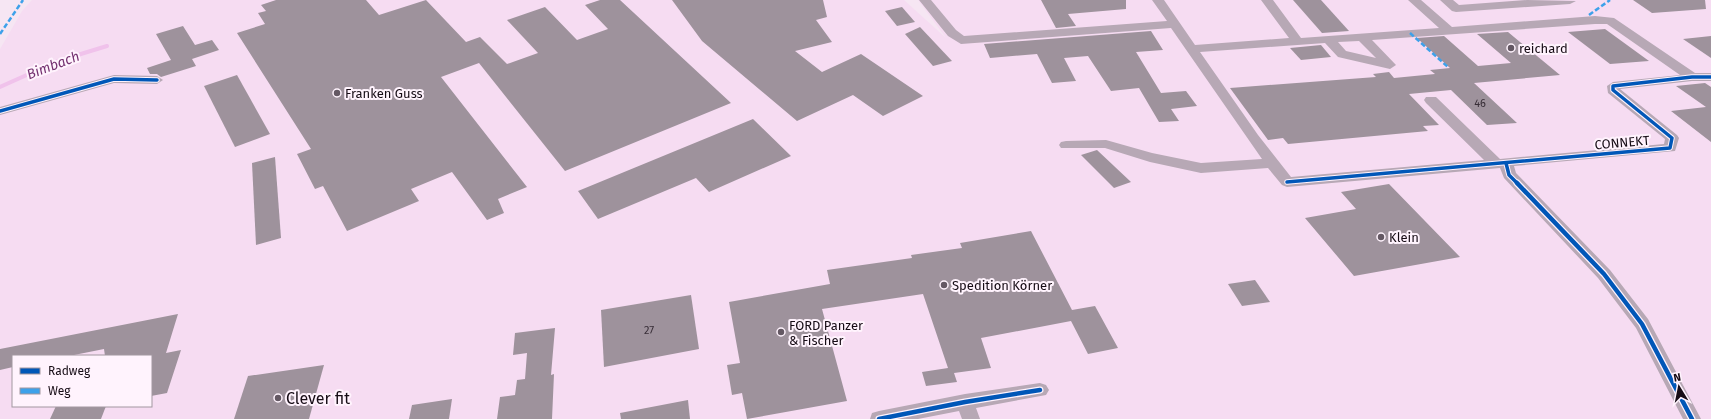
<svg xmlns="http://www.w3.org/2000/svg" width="1711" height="419" font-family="'Fira Sans',sans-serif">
  <rect width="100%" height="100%" fill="#f6e6f3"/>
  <path fill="#f6dcf2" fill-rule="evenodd" d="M 32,0 L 904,0 L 946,38 L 918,0 L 1711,0 L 1711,419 L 0,419 L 0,49 L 22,11 ZM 13,356 L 151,356 L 151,406 L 13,406 Z"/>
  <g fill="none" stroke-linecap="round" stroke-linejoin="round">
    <polyline stroke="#f0c2eb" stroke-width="4" points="0,87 58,61 107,46"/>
  </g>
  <g fill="#9e929c">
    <polygon points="276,0 366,0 379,15 426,0 466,42 480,37 507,64 538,53 507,20 545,7 577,40 608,29 585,5 600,0 620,0 731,103 565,171 479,63 441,77 527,187 498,199 504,213 487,220 452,172 411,189 419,201 347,231 323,186 315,189 297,154 311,149 237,33 265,24 258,13 266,11 261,5"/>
    <polygon points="672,0 823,0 827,17 816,20 832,42 795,51 822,72 861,54 923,96 883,116 853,95 797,121 702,41"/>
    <polygon points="1041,0 1126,0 1126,9 1068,14 1076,26 1056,28"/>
    <polygon points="1293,0 1321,0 1349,31 1322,33"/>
    <polygon points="1633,0 1705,0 1706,9 1652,13"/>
    <polygon points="902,7 915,22 897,26 885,11"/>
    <polygon points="183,26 195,45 212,40 219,50 192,59 196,66 161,77 157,74 150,74 147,68 171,60 156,34"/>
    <polygon points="920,27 952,61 933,66 905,34"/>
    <polygon points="1605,29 1649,61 1610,64 1568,32"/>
    <polygon points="1151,31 1163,50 1136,52 1161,93 1186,91 1197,106 1171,109 1179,121 1159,122 1139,88 1111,91 1088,56 1064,58 1076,81 1052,83 1037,54 990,58 984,44"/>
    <polygon points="1508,32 1560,75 1474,83 1517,123 1487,125 1451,90 1409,94 1439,125 1423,126 1428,131 1288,144 1283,138 1268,140 1230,88 1376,77 1373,74 1389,72 1394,78 1435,74 1430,70 1450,68 1417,38 1444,36 1478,66 1511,63 1477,34"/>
    <polygon points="1711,36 1711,58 1683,39"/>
    <polygon points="1321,45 1331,57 1301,60 1290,48"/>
    <polygon points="237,75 270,134 235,147 204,86"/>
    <polygon points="1705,83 1711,87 1711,142 1671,111 1706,107 1676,86"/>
    <polygon points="753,119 791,156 709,192 696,178 598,219 578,191"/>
    <polygon points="1097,150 1131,182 1114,188 1081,155"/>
    <polygon points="275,157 281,238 256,245 252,163"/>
    <polygon points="1389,184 1460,257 1354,276 1305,218 1356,209 1341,192"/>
    <polygon points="1031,231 1072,310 1095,306 1118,348 1088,354 1071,321 981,338 991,368 954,373 957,382 926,386 922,372 948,368 923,294 822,309 847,401 747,419 742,393 732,395 727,365 740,363 729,302 830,284 827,270 912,258 911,255 962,248 960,243"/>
    <polygon points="1255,280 1270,302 1242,306 1228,284"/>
    <polygon points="691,295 699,349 604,367 601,310"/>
    <polygon points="178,314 166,353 181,350 167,393 151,396 151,356 105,356 104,349 69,356 13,356 13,367 0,370 0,349"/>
    <polygon points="555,328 551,375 554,374 552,419 497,419 500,397 515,395 517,380 525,379 527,353 513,355 515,333"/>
    <polygon points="324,365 309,419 234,419 248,376"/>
    <polygon points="452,399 449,419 409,419 412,405"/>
    <polygon points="688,400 690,419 621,419 620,413"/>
    <polygon points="56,406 106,406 101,419 50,419"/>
  </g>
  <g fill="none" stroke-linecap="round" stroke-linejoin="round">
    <g fill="#b7a8b5" fill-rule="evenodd">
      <path d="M 919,0 L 931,0 L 956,30 L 964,36 L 1167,21 L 1152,0 L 1164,0 L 1195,45 L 1289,38 L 1261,0 L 1273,0 L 1301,38 L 1439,28 L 1408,0 L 1421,0 L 1452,27 L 1595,16 L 1614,18 L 1695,73 L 1711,73 L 1711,81 L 1692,81 L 1620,89 L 1677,135 L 1679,138 L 1675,151 L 1514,166 L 1516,173 L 1610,270 L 1648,319 L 1701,419 L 1683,419 L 1636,328 L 1598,278 L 1504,178 L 1500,168 L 1287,187 L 1282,185 L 1268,168 L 1201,173 L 1150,162 L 1105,148 L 1061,148 L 1059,145 L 1061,142 L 1066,141 L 1106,140 L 1152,153 L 1201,163 L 1262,159 L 1171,28 L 961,44 L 948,36 ZM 1595,24 L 1607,24 L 1680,75 L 1613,82 L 1607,86 L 1608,93 L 1665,139 L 1664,144 L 1500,159 L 1436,97 L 1426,97 L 1424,100 L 1426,103 L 1484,160 L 1291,177 L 1258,135 L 1200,52 L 1325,43 L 1338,57 L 1390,69 L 1396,65 L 1372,40 ZM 1359,41 L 1376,58 L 1346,51 L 1338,42 Z"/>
      <polygon points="1440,0 1453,0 1459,5 1527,0 1576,1 1570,4 1456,12 1452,11"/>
      <polygon points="114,75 157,76 163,80 157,84 114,83 0,115 0,107"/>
      <polygon points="1040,383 1046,385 1049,390 1046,395 976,408 980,419 962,419 959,411 918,419 870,419 872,413 879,411 965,394"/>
    </g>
    <g stroke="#3da1ea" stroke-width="2.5" stroke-dasharray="5 2.5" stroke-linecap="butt">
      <polyline points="1589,15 1610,0"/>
      <polyline points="1410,33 1449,68"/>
      <polyline points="0,34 23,0"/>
    </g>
    <defs>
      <g id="cycleway-far1">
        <polyline points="0,111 114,79 157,80"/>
        <polyline points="1506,163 1509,175 1518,184"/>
        <polyline points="1287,182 1670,148 1672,138 1613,90 1613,86 1692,77 1711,77"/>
      </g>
      <g id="cycleway">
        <polyline points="1517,183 1604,274 1642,324 1692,419"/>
        <polyline points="879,419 965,402 1040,390"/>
      </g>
    </defs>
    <use href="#cycleway-far1" stroke="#fff3fd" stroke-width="5.5"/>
    <use href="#cycleway" stroke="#fff3fd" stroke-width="7"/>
    <use href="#cycleway-far1" stroke="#0057b8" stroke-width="3.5"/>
    <use href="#cycleway" stroke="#0057b8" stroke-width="4.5"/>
  </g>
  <g fill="#645863" stroke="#fff3fd" stroke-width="1.5">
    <circle cx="1511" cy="48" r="4"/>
    <circle cx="337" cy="93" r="4"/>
    <circle cx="1381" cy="237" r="4"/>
    <circle cx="944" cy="285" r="4"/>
    <circle cx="781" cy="332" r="4"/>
    <circle cx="278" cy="398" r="4"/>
  </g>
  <g text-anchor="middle" stroke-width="4" stroke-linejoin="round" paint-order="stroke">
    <g font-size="11" fill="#382e37">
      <text x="1480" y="107">46</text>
      <text x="649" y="334">27</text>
    </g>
    <g font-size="13" fill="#160c15" stroke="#fff3fd" text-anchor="start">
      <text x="1519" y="53">reichard</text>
      <text x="345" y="98">Franken Guss</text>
      <text x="1389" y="242">Klein</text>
      <text x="952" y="290">Spedition Körner</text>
      <text x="789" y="330">FORD Panzer<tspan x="789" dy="15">&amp; Fischer</tspan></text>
    </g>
    <g font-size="13" fill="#160c15" stroke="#fff3fd">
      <text transform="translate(1622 142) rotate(-5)" y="5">CONNEKT</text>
    </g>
    <g font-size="14" font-style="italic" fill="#743170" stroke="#fff3fd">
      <text transform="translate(53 65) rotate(-21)" y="5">Bimbach</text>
    </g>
    <g font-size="16" fill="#160c15" stroke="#fff3fd" text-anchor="start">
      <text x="286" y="404">Clever fit</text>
    </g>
  </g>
  <rect x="12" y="355" width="140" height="52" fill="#fff3fd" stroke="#a297a0"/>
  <rect x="20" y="368" width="20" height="6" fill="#0057b8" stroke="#a297a0"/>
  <text x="48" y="375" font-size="12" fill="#160c15">Radweg</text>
  <rect x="20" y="388" width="20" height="6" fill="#3da1ea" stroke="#a297a0"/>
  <text x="48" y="395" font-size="12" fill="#160c15">Weg</text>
  <g transform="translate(1679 387) rotate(350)" stroke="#fff3fd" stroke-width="3" paint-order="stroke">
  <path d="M0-3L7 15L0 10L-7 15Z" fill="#160c15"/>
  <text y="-6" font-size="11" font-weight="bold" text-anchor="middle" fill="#160c15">N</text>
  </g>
</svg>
